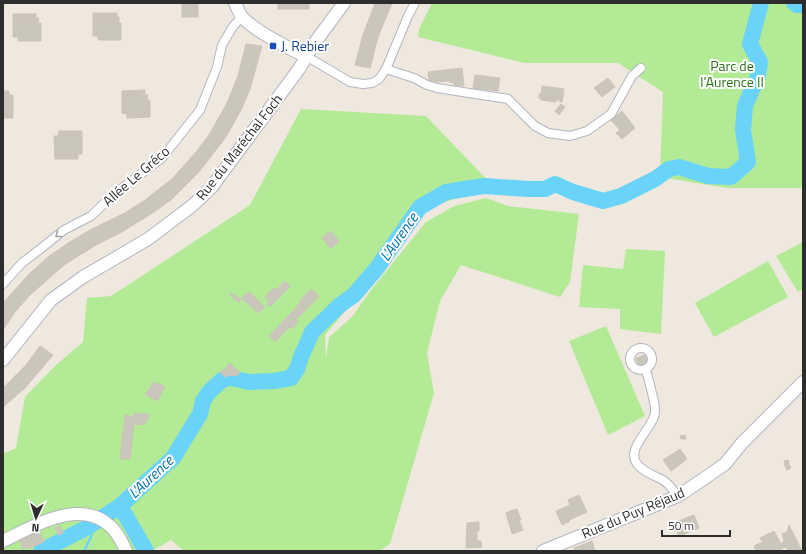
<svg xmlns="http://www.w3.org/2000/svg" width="806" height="554" font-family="'Titillium Web',sans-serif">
  <rect width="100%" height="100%" fill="#efe8de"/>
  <g fill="#b3ea96">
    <polygon points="432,3 803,3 803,187 800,188 727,188 660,177 663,92 618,63 524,63 418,37 419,29"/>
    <polygon points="301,109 426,116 495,188 441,203 420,216 359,295 325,335 326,359 329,337 352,317 371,290 426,222 454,206 486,198 508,206 579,214 570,282 560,297 461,265 440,301 427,353 434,393 390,544 379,551 184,551 171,540 152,551 3,551 3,454 16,448 25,397 55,366 83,342 87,298 111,296 250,205"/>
    <polygon points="803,242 803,289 798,292 776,256"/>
    <polygon points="626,249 665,251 661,334 620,329 620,309 579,307 583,265 623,269"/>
    <polygon points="768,261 788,297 714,337 695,303"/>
    <polygon points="606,326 645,416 608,435 569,341"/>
  </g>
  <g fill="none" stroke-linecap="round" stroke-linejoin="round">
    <polyline stroke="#69d3f9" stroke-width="2.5" points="84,551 91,537 93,524"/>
    <g stroke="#69d3f9" stroke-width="16">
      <polyline points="794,3 797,5 803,5"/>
      <polyline points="120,506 146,551"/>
      <polyline points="41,551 86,528 120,506 173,458 200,414 203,401 209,392 222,380 231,378 249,382 274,381 291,378 297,369 301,357 312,332 340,305 354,295 377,268 420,207 446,192 484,186 528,189 545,189 555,184 573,192 603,201 621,196 655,179 669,169 679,167 708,176 731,177 748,162 743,130 745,106 758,76 760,62 750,44 761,3"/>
    </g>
  </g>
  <g fill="#cbc6bc" stroke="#cbc4b7">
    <rect x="182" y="3" width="16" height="14"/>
    <rect x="278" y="3" width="31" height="6"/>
    <polygon points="375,3 392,3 378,37 370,68 355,65 363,35"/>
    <polygon points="93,13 117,13 117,17 98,17 98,22 93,22"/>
    <polygon points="13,14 36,14 36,18 18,18 18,23 13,23"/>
    <polygon points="98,17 119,17 119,23 121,23 121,40 98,40 98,36 93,36 93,22 98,22"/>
    <polygon points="18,18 39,18 38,23 41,23 41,41 18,41 18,37 13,37 13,23 18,23"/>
    <polygon points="246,44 262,46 250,89 241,110 226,137 198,173 171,200 148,216 120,233 96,245 64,265 30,295 15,312 3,330 3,303 29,274 48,257 68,243 90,230 125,213 145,200 172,179 196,152 209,135 227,103 238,76"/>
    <polygon points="462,68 464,86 454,85 453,82 450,83 450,81 436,82 429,80 428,72"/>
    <polygon points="475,75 500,78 498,91 473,88"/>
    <polygon points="608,78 615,87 602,97 594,88"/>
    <polygon points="542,86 564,89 562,102 560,102 560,100 556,100 556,102 541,100 541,98 539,98 539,94 541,94"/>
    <polygon points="145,90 145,94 127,95 127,100 122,100 122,91"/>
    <polygon points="3,91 9,91 9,95 13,95 13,109 9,109 9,114 3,114"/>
    <polygon points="127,95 148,95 147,100 150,100 150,117 127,118 127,114 122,113 122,100 127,100"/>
    <polygon points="561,104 565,107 559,115 555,111"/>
    <polygon points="9,109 13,109 13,118 3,118 3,114 9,114"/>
    <polygon points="622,111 635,128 622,139 616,133 620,130 611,120"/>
    <polygon points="59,131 82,131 82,154 78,154 78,159 55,159 54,136 58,136"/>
    <polygon points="330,231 339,241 331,249 322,238"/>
    <polygon points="285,281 290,286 270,307 267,304 269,301 265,297 273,288 276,290"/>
    <polygon points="311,289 319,296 307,309 299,302"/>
    <polygon points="249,292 265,307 258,313 241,298"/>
    <polygon points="231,293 241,299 239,303 230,295"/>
    <polygon points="300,303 307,309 300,316 294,310"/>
    <polygon points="294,310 300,316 295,320 298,322 292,329 289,327 275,342 269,336"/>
    <polygon points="40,346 53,355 25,388 3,407 3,388 26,365"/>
    <polygon points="645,355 648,364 639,367 636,358"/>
    <polygon points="230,363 240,373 236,376 230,375 224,370"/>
    <polygon points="224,369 224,370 230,375 225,377 220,372"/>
    <polygon points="153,382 157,384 154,389 151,387"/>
    <polygon points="158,383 165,387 157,401 145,394 151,387 154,389"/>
    <polygon points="135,413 150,415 144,425 134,424 130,459 120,459 125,415 134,417"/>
    <polygon points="685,435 686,439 681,439 680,436"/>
    <polygon points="680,449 687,459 671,471 663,460"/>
    <polygon points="788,460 789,464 785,466 784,461"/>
    <polygon points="789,464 791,468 787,470 785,466"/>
    <polygon points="579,495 587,512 569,520 570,521 562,525 556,511 570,505 568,500"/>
    <polygon points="517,509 518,512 514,513 513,510"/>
    <polygon points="513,510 514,513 518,512 521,520 519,520 523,530 512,534 506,513"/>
    <polygon points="694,515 699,528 679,536 673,523"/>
    <polygon points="479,522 479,531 477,531 477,541 481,541 482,547 466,548 467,523"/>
    <polygon points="789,525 802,551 788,551 786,547 783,542 784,540 782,534 787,532"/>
    <polygon points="60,526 63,533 59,535 55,528"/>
    <polygon points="774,531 783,548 778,551 777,549 773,551 756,551 754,546 763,542 760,538"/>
    <polygon points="40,532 44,542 30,548 26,538"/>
    <polygon points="26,538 29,547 23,549 20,540"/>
    <polygon points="592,541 595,551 575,551 574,548"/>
    <polygon points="783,542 786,547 783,548 781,544"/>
  </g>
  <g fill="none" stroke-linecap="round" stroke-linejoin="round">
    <defs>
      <g id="street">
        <polyline points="306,56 350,82 363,84 372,83 379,79 386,69 408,16 415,3"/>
        <polyline points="386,69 414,78 427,85 437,88 508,99 535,126 548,133 570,136 587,131 611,114 632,76 641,68"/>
        <polyline points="3,284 22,263 39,250 64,230 91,216 114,194 162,158 200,110 217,67 222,45 232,28 242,16"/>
        <circle cx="641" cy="359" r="11"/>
        <path d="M 646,370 C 648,378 656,404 655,412 C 654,428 625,448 637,464 C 643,472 655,476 663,480 C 669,484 673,490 678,496"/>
      </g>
      <g id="secondary">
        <path d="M 235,3 C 237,7 239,13 242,17 C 254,30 289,49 306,56"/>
        <polyline points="3,360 51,300 83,277 148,239 193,205 211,188 299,69 313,45 344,3"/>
        <path d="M 3,541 C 35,526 83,495 114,530 C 119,536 123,544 126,551"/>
        <polyline points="543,551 678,496 702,480 725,464 742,443 803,382"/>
      </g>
    </defs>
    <use href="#street" stroke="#b2b5c1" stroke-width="10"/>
    <use href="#secondary" stroke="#b2b5c1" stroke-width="14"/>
    <use href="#street" stroke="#fff" stroke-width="8"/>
    <use href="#secondary" stroke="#fff" stroke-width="12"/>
  </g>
  <defs><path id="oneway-chevron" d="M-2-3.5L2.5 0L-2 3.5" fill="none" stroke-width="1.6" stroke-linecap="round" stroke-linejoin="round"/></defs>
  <use stroke="#a0a0a0" href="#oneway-chevron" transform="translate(58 235) rotate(142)"/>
  <rect fill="#1a4fb4" stroke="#fff" stroke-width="1.5" x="269" y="42" width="8" height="8" rx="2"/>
  <g text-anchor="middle" stroke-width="4" stroke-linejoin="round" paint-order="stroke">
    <g font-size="14" fill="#164399" stroke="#fff" text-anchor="start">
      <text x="281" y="51">J. Rebier</text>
    </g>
    <g font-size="14" fill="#287214" stroke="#fff">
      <text x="732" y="71">Parc de<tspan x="732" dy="16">l'Aurence II</tspan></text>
    </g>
    <g font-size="14" fill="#2d2d2d" stroke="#fff">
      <text transform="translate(239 147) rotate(-52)" y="5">Rue du Maréchal Foch</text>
      <text transform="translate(136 176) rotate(-41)" y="5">Allée Le Gréco</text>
      <text transform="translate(633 513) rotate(-23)" y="5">Rue du Puy Réjaud</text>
    </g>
    <g font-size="15" font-style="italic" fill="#0272ac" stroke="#fff">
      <text transform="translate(399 237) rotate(-55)" y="5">L'Aurence</text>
      <text transform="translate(151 477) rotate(-43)" y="5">L'Aurence</text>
    </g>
  </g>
  <rect width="806" height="554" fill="none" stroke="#2d2d2d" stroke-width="8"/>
  <g transform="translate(36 518) rotate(184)" stroke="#ffffff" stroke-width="3" paint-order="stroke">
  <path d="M0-3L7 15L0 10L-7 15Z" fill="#2d2d2d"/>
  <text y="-6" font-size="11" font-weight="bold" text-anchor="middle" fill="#2d2d2d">N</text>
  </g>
  <path d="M662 530v6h68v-6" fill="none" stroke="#2d2d2d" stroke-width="2"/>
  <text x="668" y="530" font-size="12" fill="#2d2d2d" stroke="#ffffff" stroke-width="3" paint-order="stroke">50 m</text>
</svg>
